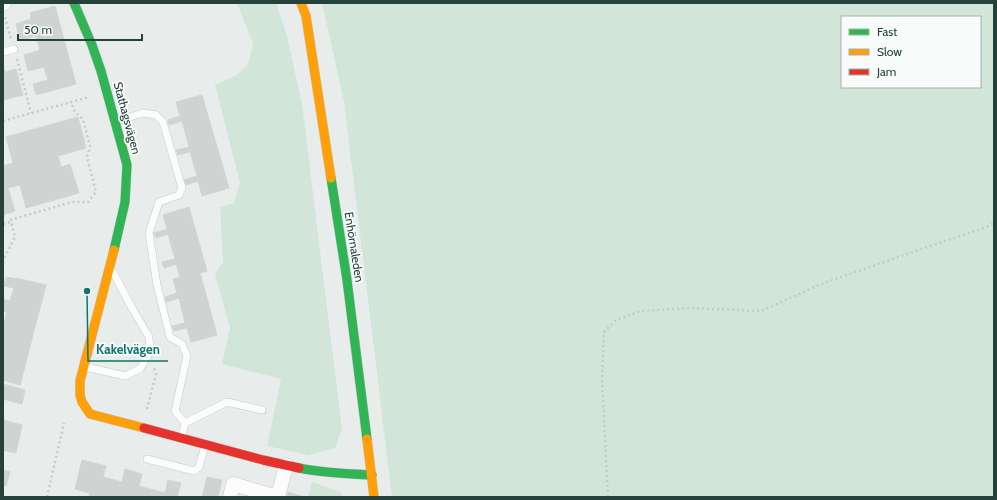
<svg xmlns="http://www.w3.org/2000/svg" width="997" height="500" font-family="Cabin,sans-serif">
  <rect width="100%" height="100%" fill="#e8edeb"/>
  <g fill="#d1e6d8" fill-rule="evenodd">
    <polygon points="237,3 276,3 286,32 302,104 342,429 335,448 308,455 267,446 281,379 222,364 230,328 215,274 223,262 220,207 234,203 240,183 215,85 237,75 248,64 253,44"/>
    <path d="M 322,3 L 994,3 L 994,497 L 392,497 L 344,102 ZM 842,17 L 980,17 L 980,87 L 842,87 Z"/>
    <polygon points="312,482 340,492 344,497 308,497"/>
  </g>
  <g fill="#cfd4d2" stroke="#d1d6d4">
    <polygon points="55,6 76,84 36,95 33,84 48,80 44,67 28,71 24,55 40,50 36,36 20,40 16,24 31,19 30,13"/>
    <polygon points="3,65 5,72 16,69 23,95 3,100"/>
    <polygon points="202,95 229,188 202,196 198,181 186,185 184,180 197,176 190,152 178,155 176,150 189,147 182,121 169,125 168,120 180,116 176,102"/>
    <polygon points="78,117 86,148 58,156 61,167 70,164 79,193 26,208 20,185 8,188 15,211 3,215 3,166 13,163 6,137"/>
    <polygon points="189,207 207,271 200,273 217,335 191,342 187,328 174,331 172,326 185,323 179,298 166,302 165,297 177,293 173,279 180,277 176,264 164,268 162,262 175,259 168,234 156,238 154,233 167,229 163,215"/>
    <polygon points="6,277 16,279 16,278 46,285 20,385 3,380 3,328 7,312 3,311 3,299 10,301 14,288 4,286"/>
    <polygon points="3,384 25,390 22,404 3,399"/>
    <polygon points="3,420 22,425 16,453 3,450"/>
    <polygon points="82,460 106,466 103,477 122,482 125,469 142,474 139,486 165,493 168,480 181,483 177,497 107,497 103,496 103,497 93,497 89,496 90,493 75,489"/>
    <polygon points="3,470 10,472 6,486 3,485"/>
    <polygon points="207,477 222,480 218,497 202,497"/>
    <polygon points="288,492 302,496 302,497 287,497"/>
  </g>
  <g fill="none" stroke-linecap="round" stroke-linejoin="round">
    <defs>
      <g id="lane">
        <polyline points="3,52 14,49"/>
        <polyline points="117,121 143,113 156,115 163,122 182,188 179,195 159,202 149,233 157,285 170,337 182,344 187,356 175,411 185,423 182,435"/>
        <polyline points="86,367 125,376 140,369 150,352 149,337 132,308 113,272"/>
        <polyline points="185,423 227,402 262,410"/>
        <polyline points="147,459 194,471 199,467 205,446"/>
      </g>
      <g id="street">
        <polyline points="3,4 4,3"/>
        <polyline points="230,497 233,484 277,497"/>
        <polyline points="278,497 286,465"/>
      </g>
      <g id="fast">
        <polyline points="74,3 92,45 101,71 127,165 125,202 114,250"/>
        <polyline points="331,178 347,280 367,439"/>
        <path d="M 299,468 C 323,473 348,474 372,475"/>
      </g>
      <g id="slow">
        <polyline points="301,3 306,16 331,178"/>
        <polyline points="114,250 80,381 80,395 82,402 90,414 144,428"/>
        <polyline points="367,439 374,497"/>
      </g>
      <polyline id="jam" points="144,428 263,460 299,468"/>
    </defs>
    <use href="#lane" stroke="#c5cac8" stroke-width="8"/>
    <use href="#street" stroke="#c5cac8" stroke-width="15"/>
    <use href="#fast" stroke="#c3cbc8" stroke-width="10"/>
    <use href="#slow" stroke="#c3cbc8" stroke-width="10"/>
    <use href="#jam" stroke="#c3cbc8" stroke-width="10"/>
    <g stroke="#c3ccca" stroke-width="2.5" stroke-dasharray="2 3" stroke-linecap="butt">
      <polyline points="5,17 11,39"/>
      <polyline points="17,59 31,113"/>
      <polyline points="3,121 89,97"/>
      <polyline points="10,220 72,202 88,202 96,192 87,157 90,146 83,119 75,112 71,102"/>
      <polyline points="3,224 11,222 15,237 3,261"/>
      <polyline points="147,409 156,374 154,368"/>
      <polyline points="47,497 64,423"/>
      <polyline points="608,497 602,380 604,332 616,320 641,311 690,308 761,311 821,284 907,254 984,228 994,223"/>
    </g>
    <use href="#lane" stroke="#fcfcfc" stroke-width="7"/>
    <use href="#street" stroke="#fcfcfc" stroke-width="14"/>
    <use href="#fast" stroke="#30b455" stroke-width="9"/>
    <use href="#slow" stroke="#ff9f0a" stroke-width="9"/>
    <use href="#jam" stroke="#e5322d" stroke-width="9"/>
  </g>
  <g text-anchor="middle" stroke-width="3.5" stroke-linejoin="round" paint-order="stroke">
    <g font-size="12" fill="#24423a" stroke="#f7fbf9">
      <text transform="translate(127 118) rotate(75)" y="4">Stathagsvägen</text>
      <text transform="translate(354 247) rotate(81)" y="4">Enhörnaleden</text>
    </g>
  </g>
  <path fill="none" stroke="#0f766e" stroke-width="1.5" d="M87 291L88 361H168"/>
  <circle fill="#0f766e" stroke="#f7fbf9" stroke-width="1.5" cx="87" cy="291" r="4"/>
  <g font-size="13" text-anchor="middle" font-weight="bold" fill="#0f766e" stroke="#f7fbf9" stroke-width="3.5" stroke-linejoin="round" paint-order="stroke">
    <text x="128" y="354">Kakelvägen</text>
  </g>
  <rect width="997" height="500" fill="none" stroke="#24423a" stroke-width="8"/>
  <rect x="841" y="16" width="140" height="72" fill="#f7fbf9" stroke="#a3b1ad"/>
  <rect x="849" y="29" width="20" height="6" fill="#30b455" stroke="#a3b1ad"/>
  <text x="877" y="36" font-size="12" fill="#24423a">Fast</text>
  <rect x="849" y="49" width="20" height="6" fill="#ff9f0a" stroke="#a3b1ad"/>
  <text x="877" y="56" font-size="12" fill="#24423a">Slow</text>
  <rect x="849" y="69" width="20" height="6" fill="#e5322d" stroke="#a3b1ad"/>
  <text x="877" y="76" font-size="12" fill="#24423a">Jam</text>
  <path d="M18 34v6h124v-6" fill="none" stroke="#24423a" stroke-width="2"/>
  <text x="24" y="34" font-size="12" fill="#24423a" stroke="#f7fbf9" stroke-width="3" paint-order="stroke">50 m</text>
</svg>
